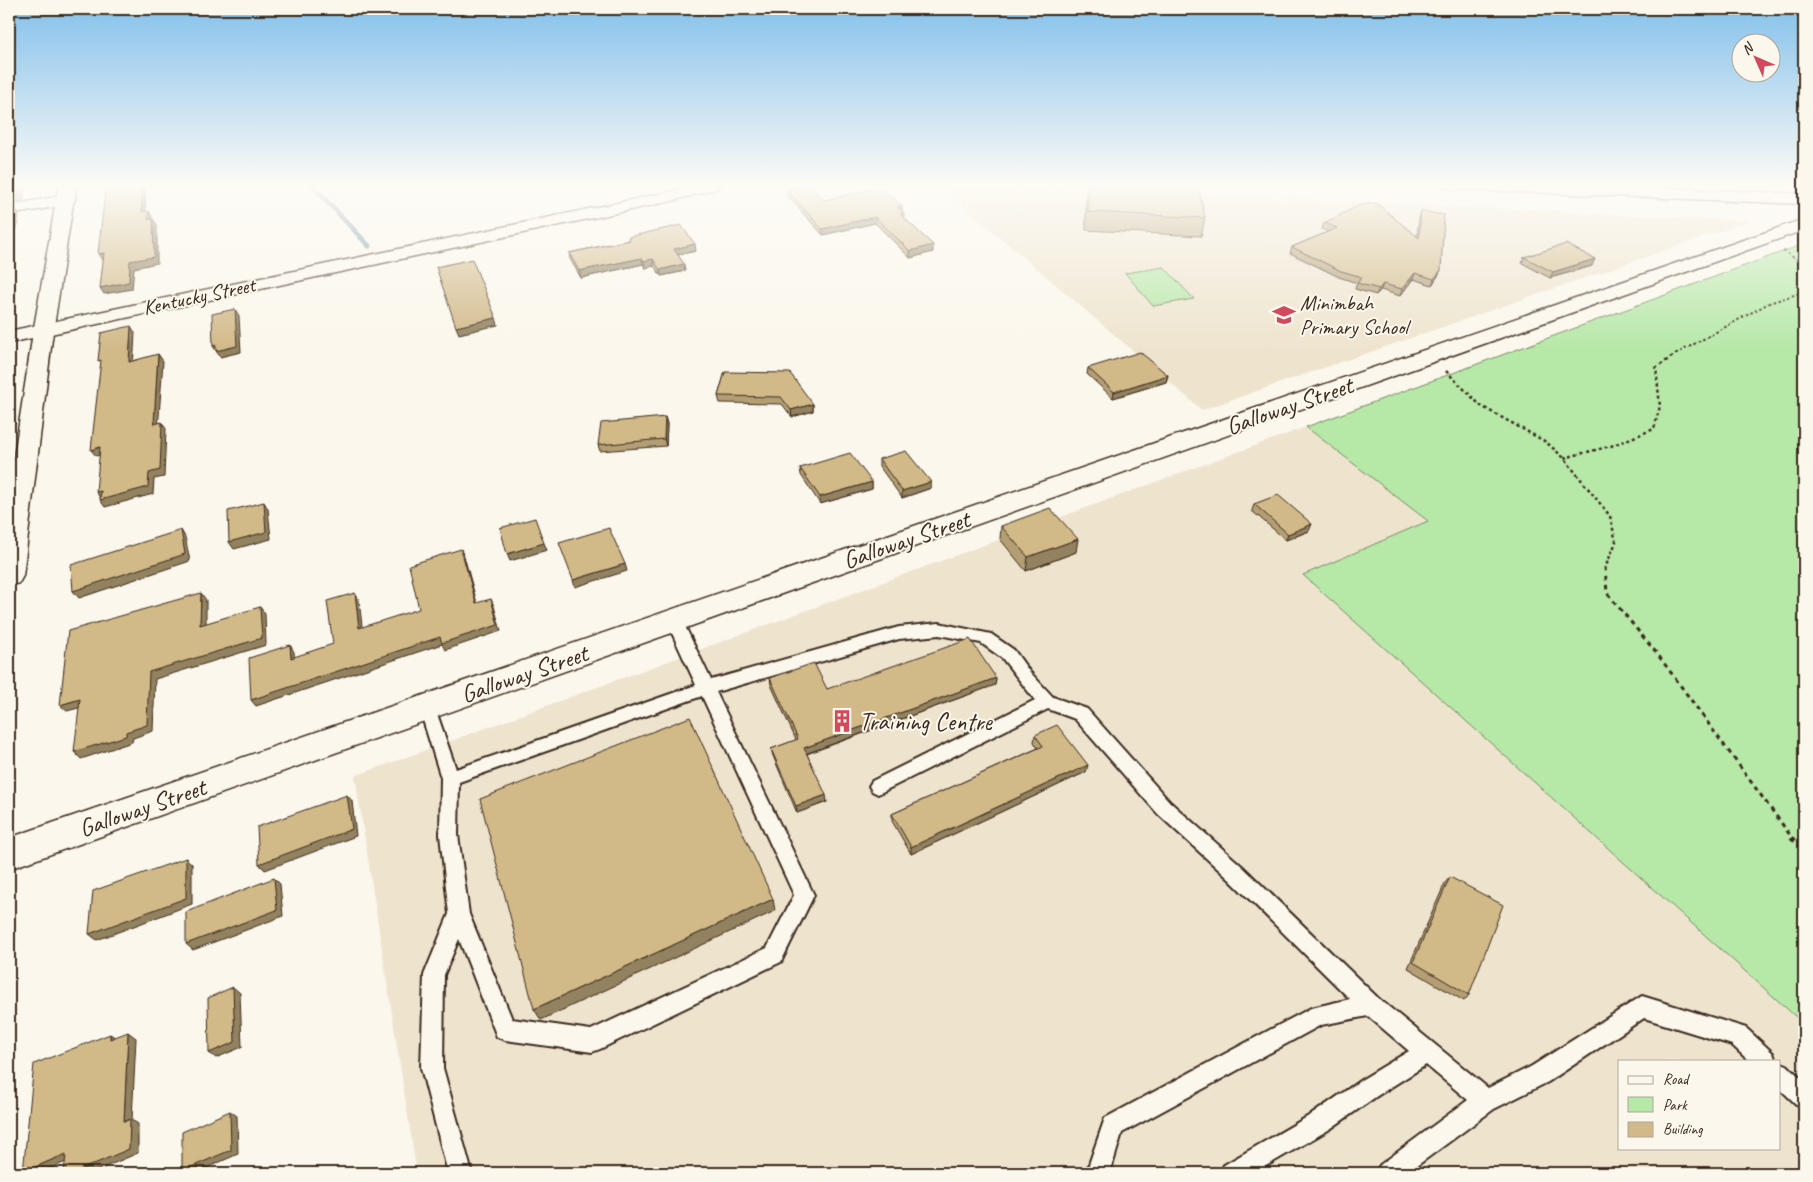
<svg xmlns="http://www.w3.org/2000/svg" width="1813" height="1182" font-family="Caveat,sans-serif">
  <rect width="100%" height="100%" fill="#fbf7ec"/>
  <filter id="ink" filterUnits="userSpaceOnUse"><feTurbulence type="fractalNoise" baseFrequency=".02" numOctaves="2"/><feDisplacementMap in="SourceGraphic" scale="10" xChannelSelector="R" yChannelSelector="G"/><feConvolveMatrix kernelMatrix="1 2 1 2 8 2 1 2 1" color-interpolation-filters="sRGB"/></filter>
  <g filter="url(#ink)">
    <g fill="#eee4ce" fill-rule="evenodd">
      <polygon points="938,184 1015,184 1750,221 1202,410"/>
      <path d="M 1306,427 L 1428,521 L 1303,575 L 1804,1024 L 1804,1173 L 405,1173 L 416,1168 L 355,776 ZM 1619,1061 L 1779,1061 L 1779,1148 L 1619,1148 Z"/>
    </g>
    <g fill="#b6e8a8" stroke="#788963">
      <polygon points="1804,244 1804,1024 1303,575 1428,521 1306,427"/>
      <polygon points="1164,267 1194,299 1153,306 1125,273"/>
    </g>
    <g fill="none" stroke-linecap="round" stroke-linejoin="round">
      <polyline stroke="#6c919b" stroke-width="5" points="311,184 369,246"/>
      <defs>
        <g id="service">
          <path d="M 674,614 L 679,616 L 682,620 L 711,680 L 899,627 L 939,623 L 991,634 L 1014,650 L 1029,671 L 1053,697 L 1087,709 L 1170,802 L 1243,867 L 1378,998 L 1488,1088 L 1532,1066 L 1642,996 L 1746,1028 L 1773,1053 L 1776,1061 L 1749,1061 L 1732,1045 L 1644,1018 L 1548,1082 L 1494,1109 L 1407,1173 L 1376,1173 L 1380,1165 L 1468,1100 L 1426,1065 L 1377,1096 L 1330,1129 L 1254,1173 L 1220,1173 L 1224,1165 L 1314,1113 L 1361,1080 L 1409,1051 L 1368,1016 L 1321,1025 L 1122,1133 L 1110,1173 L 1086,1173 L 1105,1118 L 1311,1008 L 1350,999 L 1229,879 L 1158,814 L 1075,719 L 1048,709 L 878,794 L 872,791 L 869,786 L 872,781 L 1035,700 L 1002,658 L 981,643 L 939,635 L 899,639 L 716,692 L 814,895 L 781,962 L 600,1049 L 592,1052 L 505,1040 L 497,1037 L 459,939 L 444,975 L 443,1068 L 472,1173 L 448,1173 L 421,1068 L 424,975 L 449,914 L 440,835 L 441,778 L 419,707 L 421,702 L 427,700 L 433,702 L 456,769 L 696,685 L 666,620 L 669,616 ZM 702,696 L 794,895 L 767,948 L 591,1030 L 512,1019 L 469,914 L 458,835 L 459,782 Z"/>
          <polygon points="1779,1062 1787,1065 1804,1081 1804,1107 1796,1104 1779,1088"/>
        </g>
        <g id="minor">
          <polygon points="59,184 75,184 75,200 73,203 52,339 23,576 19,583 9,586 9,489 32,339 55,207 9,215 9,205 56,197"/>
          <polygon points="1443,184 1579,184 1804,194 1804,204 1451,189 1445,188"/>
          <polygon points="1804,219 1804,230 9,869 9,838"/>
        </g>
        <polygon id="tertiary" points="693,184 720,184 718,188 672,201 9,343 9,331 669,192"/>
      </defs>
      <use href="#service" stroke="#3b2a1e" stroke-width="4"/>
      <use href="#minor" stroke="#3b2a1e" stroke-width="3"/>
      <use href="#tertiary" stroke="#3b2a1e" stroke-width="3"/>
      <g stroke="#3b2a1e" stroke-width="2" stroke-dasharray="2.5 2.5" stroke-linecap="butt">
        <polyline points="1783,251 1804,264"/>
        <polyline points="1676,354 1769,303 1804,292"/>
      </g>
      <g stroke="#3b2a1e" stroke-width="2.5" stroke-dasharray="3 3" stroke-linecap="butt">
        <polyline points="1446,371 1481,406 1546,442 1564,458 1610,516 1616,542 1605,568"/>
        <polyline points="1564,458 1611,446 1654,429 1660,406 1656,368 1677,353"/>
      </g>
      <polyline stroke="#3b2a1e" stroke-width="3" stroke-dasharray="4.5 4.5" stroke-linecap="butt" points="1605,567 1607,593 1658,655 1793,839"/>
      <polyline stroke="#3b2a1e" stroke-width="4.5" stroke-dasharray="5 5" stroke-linecap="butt" points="1791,838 1804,848"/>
      <use href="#service" fill="#fbf7ec" fill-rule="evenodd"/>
      <use href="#minor" fill="#fbf7ec" fill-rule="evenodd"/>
      <use href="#tertiary" fill="#fbf7ec" fill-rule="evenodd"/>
    </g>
    <g fill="#b49f75" stroke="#3b2a1e">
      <polygon points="1088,184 1205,218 1201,236 1086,230 1086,201"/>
      <polygon points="787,190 824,200 902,206 902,212 904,213 904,217 933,252 910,258 875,223 823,235 787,196"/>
      <polygon points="1421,211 1438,276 1432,285 1413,279 1400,296 1381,290 1376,295 1355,289 1357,283 1339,277 1290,253 1292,247 1328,232 1322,229 1324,223 1417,236 1419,217"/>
      <polygon points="628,237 696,251 678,255 685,271 661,276 654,266 645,268 643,264 581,278 570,259 569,253 629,240"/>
      <polygon points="1524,257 1592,266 1550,278 1522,263"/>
      <polygon points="1088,368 1168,375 1166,382 1113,398 1087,374"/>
      <polygon points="725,372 813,404 813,411 792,417 782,404 720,403 718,396"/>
      <polygon points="665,417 667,424 666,446 600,451 598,445"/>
      <polygon points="879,459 931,482 931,488 902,498 879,466"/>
      <polygon points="800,468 872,482 872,489 820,504 801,475"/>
      <polygon points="1254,504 1309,531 1286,540 1252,511"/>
      <polygon points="1001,526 1076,552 1026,571 1000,539"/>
      <polygon points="770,678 827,689 996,678 995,685 807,754 827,802 797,813 773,756 771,749 796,740 771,685"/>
      <polygon points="1035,735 1086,772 911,854 892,821 892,814 1038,748 1034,742"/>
      <polygon points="1450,877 1469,995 1464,1001 1408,968 1445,883"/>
    </g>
    <g fill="#92825f" stroke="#3b2a1e">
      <polygon points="19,184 23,184 25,189 23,201 9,205 9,198"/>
      <polygon points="142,184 145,184 146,218 142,212"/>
      <polygon points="902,206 902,212 897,207"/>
      <polygon points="16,209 19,215 17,228 13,229 9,253 9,226"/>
      <polygon points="149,211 152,217 152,226 148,220"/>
      <polygon points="875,217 875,223 823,235 822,229"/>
      <polygon points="153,219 157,225 157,263 134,268 132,289 104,294 100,288 130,261"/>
      <polygon points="695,244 696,251 675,255 674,249"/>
      <polygon points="933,245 933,252 910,258 910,251"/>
      <polygon points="104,253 108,259 102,260 98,254"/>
      <polygon points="642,258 643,264 581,278 579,271"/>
      <polygon points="653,259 654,266 645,268 644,261"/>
      <polygon points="1595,259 1592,266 1550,278 1553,272"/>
      <polygon points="684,264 685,271 661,276 660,270"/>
      <polygon points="1441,270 1438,276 1432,285 1434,279"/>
      <polygon points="1415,273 1413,279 1400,296 1402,289"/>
      <polygon points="1383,284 1381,290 1376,295 1379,289"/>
      <polygon points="235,309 239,316 241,352 220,357 213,346"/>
      <polygon points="496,318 498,325 459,334 456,327"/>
      <polygon points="131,326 135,333 133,368 129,362"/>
      <polygon points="158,354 163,361 158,430 154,424"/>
      <polygon points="1168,375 1166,382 1113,398 1114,392"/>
      <polygon points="813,404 813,411 792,417 791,410"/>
      <polygon points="665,417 667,424 666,446 664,439"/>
      <polygon points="162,422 166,429 164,477 154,479 153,494 105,507 100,500 149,473"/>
      <polygon points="100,447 105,454 96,456 91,450"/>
      <polygon points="872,482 872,489 820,504 820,497"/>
      <polygon points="931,482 931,488 902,498 902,491"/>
      <polygon points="101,491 101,499 96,492"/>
      <polygon points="264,502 268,509 271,539 234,549 229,542"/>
      <polygon points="1312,524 1309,531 1286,540 1288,534"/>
      <polygon points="181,530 185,537 190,561 79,598 73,591"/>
      <polygon points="1078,539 1076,552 1026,571 1028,557"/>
      <polygon points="544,543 547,550 510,561 507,554"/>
      <polygon points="461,549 464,556 479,610 476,603"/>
      <polygon points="625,564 627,571 575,587 573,580"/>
      <polygon points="201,593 206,600 206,632 200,625"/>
      <polygon points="355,593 359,600 363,634 359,628"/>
      <polygon points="491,599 494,606 501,631 445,650 442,644 256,706 251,700"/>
      <polygon points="260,607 265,614 266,645 155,679 153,731 133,738 132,742 81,759 74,752 149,672"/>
      <polygon points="290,645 294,652 295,665 291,658"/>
      <polygon points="996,678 995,685 805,754 804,748"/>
      <polygon points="80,699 86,706 67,711 60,705"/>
      <polygon points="1088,765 1086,772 911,854 911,847"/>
      <polygon points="347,795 352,801 356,836 265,870 259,864"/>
      <polygon points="826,795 827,802 797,813 796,806"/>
      <polygon points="186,858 192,864 192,904 97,940 89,934"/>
      <polygon points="274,878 280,884 283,916 193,950 186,944"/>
      <polygon points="773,899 775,911 541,1020 534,1009"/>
      <polygon points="233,987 240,993 242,1047 216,1058 209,1053"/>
      <polygon points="128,1032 136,1038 132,1120 138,1124 138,1153 91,1173 73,1173 124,1122"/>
      <polygon points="110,1034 118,1039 110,1039"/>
      <polygon points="230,1111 237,1116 238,1154 195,1173 186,1173 182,1171"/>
      <polygon points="66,1154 75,1158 40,1173 26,1173 23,1172"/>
    </g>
    <g fill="#d1b988" stroke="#3b2a1e">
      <polygon points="9,184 21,184 19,195 9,198"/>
      <polygon points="106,184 142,184 142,212 149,211 148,220 153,219 154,257 130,261 129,282 100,288 104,253 98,254"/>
      <polygon points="1088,184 1111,184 1199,189 1205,218 1088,212"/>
      <polygon points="810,185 824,200 881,187 902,206 897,207 904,213 900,214 933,245 910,251 875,217 822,229 787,190"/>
      <polygon points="1376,203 1419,238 1421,211 1444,215 1441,270 1434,279 1415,273 1402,289 1383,284 1379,289 1357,283 1362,277 1341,271 1292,247 1337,228 1324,223 1360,205"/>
      <polygon points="16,209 13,222 9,223 9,226 9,210"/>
      <polygon points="681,225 695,244 674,249 684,264 660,270 653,259 644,261 642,258 579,271 569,253 630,240 628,237"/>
      <polygon points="1566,244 1595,259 1553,272 1524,257"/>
      <polygon points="472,259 496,318 456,327 436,267"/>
      <polygon points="235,309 237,346 216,351 216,345 213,346 212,314"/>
      <polygon points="131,326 129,362 158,354 154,424 162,422 160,470 149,473 148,487 100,500 101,491 96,492 100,447 91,450 101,360 98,361 101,333"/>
      <polygon points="1140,352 1168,375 1114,392 1088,368"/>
      <polygon points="725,372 790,373 813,404 791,410 781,397 718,396"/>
      <polygon points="665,417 664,439 598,445 601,423"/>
      <polygon points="906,451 931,482 902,491 879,459"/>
      <polygon points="850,453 872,482 820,497 800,468"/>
      <polygon points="1278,495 1312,524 1288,534 1254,504"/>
      <polygon points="264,502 266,532 229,542 228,511"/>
      <polygon points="1050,508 1078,539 1028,557 1001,526"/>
      <polygon points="535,518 544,543 507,554 500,528"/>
      <polygon points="609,528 625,564 573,580 559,543"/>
      <polygon points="181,530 185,554 73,591 71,565"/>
      <polygon points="461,549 476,603 491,599 498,625 442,643 440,637 251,700 249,658 290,645 291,658 333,644 327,601 355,593 359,628 419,609 409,565"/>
      <polygon points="201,593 200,625 260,607 262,638 149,672 147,725 126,732 126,736 74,752 80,699 60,705 68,631"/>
      <polygon points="970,639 996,678 804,748 826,795 796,806 771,749 798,739 770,678 814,663 827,689"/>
      <polygon points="690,717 773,899 534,1009 480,799"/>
      <polygon points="1057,725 1088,765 911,847 892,814 1043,746 1035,735"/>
      <polygon points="347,795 352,829 259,864 257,827"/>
      <polygon points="186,858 186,898 89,934 93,891"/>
      <polygon points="1450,877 1503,905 1469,995 1413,962"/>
      <polygon points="274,878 277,910 186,944 186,912"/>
      <polygon points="233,987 235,1042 209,1053 208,998"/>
      <polygon points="128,1032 124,1122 130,1119 129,1149 73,1173 64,1173 66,1154 23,1172 34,1064 110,1034 110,1039"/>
      <polygon points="230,1111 231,1150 182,1171 182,1132"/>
    </g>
  </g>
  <linearGradient id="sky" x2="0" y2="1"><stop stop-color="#83c1eb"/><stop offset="0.53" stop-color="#fdfbf6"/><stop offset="1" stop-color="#fdfbf6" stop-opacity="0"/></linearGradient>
  <rect width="1813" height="350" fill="url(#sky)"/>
  <defs>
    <symbol id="school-bare" viewBox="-9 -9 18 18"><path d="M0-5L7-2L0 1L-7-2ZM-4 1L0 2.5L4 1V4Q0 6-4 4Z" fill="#d1495b" stroke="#fbf7ec" stroke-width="2.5" paint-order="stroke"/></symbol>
    <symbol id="building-bare" viewBox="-9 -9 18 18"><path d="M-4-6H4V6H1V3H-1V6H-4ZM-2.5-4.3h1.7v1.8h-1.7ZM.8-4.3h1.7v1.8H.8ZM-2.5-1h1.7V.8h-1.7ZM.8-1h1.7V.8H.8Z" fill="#d1495b" stroke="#fbf7ec" stroke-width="2.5" paint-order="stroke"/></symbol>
  </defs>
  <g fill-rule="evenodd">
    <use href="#school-bare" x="1268" y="299" width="32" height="32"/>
    <use href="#building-bare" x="826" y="705" width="32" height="32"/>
  </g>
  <g text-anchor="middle" stroke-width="4" stroke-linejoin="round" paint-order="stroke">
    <g font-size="21" fill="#3b2a1e" stroke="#fbf7ec">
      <text transform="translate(199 296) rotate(-12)" y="7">Kentucky Street</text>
    </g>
    <g font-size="21" fill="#3b2a1e" stroke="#fbf7ec" text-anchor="start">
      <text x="1300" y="310">Minimbah<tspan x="1300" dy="24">Primary School</tspan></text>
    </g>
    <g font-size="25" fill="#3b2a1e" stroke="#fbf7ec">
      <text transform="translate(1289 405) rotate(-19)" y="9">Galloway Street</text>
      <text transform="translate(906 539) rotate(-19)" y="9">Galloway Street</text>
      <text transform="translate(524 673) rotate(-19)" y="9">Galloway Street</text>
      <text transform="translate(142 807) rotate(-19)" y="9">Galloway Street</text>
    </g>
    <g font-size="25" fill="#3b2a1e" stroke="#fbf7ec" text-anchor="start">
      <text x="859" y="730">Training Centre</text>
    </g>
  </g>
  <rect width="1813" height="1182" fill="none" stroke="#fbf7ec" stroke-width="30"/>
  <rect x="15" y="15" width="1783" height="1152" fill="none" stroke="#3b2a1e" stroke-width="2" filter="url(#ink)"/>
  <rect x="1618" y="1060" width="162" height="90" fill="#fbf7ec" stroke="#aea59a"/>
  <rect x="1628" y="1076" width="25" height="8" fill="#fbf7ec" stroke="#aea59a"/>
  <text x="1663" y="1084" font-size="15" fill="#3b2a1e">Road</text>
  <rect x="1628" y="1097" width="25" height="15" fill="#b6e8a8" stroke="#aea59a"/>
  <text x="1663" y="1110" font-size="15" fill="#3b2a1e">Park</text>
  <rect x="1628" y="1122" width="25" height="15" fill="#d1b988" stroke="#aea59a"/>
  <text x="1663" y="1134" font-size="15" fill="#3b2a1e">Building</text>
  <g transform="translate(1756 58) rotate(315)"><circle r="24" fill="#fbf7ec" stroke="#aea59a"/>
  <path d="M0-4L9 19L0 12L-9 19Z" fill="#d1495b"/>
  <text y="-8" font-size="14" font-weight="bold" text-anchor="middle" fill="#3b2a1e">N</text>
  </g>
</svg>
